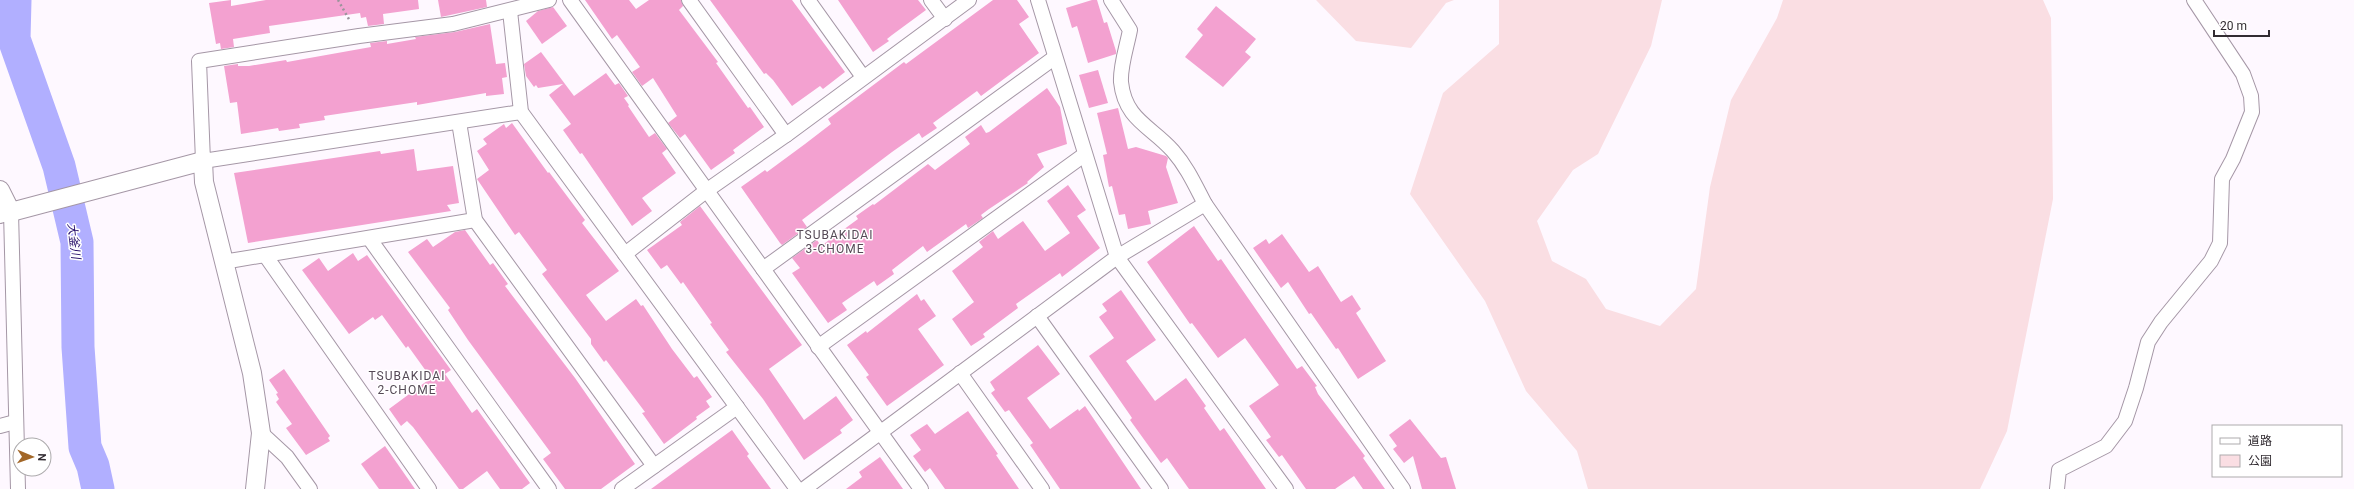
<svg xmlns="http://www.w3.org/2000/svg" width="2354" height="489" font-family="Roboto,'Noto Sans JP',sans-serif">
  <rect width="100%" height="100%" fill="#fef8ff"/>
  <g fill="#fadee3">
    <polygon points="1316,0 1454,0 1446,3 1411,48 1356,41"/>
    <polygon points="1499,0 1662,0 1651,46 1598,154 1573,170 1537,221 1552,261 1586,279 1606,309 1660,326 1696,289 1710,187 1731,100 1777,18 1783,0 2043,0 2051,18 2053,199 2007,431 1980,489 1588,489 1577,451 1526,391 1485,301 1410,194 1443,93 1499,44"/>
  </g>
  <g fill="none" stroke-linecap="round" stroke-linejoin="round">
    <polyline stroke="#b1afff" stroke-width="5.5" points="0,2 15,5"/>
    <polyline stroke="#b1afff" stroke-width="33" points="15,0 14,39 59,166 77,242 78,347 85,447 93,466 98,489"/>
  </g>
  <g fill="#f3a1d0">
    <polygon points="231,0 231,6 266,0 418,0 419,9 383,14 384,24 368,26 366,17 361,18 360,13 269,26 270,33 233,39 234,47 221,49 220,43 216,44 209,3"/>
    <polygon points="438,0 486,0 487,7 441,17"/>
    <polygon points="585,0 629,0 636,9 649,0 681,0 683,6 679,10 718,62 716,63 748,108 750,107 764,127 733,150 735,153 711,170 685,134 680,138 668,123 677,116 653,78 642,86 632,72 640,67 617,35 612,39"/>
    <polygon points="710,0 792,0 845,72 823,89 820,86 792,106 773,80 766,73 764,74"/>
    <polygon points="838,0 918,0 926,10 892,35 887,39 889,41 873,52"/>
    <polygon points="993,0 1017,0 1029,17 1019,24 1039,53 981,96 977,91 933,123 937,128 922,138 919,133 892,152 802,220 807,227 782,245 780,243 741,187 765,170 767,172 805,144 831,124 828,119 904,62 906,64"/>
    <polygon points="1092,0 1097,0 1104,23 1107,22 1116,51 1116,54 1088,63 1077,26 1072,28 1066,8"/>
    <polygon points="1216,6 1256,39 1245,52 1251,57 1223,87 1185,57 1203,35 1197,29"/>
    <polygon points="553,7 567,26 542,44 526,21 538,11"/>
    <polygon points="490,24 496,64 505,63 507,77 502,78 504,94 486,96 486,93 417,105 417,102 324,116 325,120 299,124 300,128 279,131 278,128 241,134 237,102 230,103 224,66 238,64 238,66 249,66 286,60 287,62 371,47 370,43 387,41 387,44 416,39 415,37 455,32"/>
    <polygon points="541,52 574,96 606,73 615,85 619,83 628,96 624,98 629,105 628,106 649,137 655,133 667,149 662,153 676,173 642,198 652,211 632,226 582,153 580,154 563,130 571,124 549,95 563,84 538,88 536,85 534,87 526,76 524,64"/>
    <polygon points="1098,70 1108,103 1089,108 1079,75"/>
    <polygon points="1047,88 1060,107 1067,144 1037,154 1044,167 1027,182 1028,183 989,209 981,215 983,218 968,228 966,224 927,252 923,246 892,270 894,274 877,286 874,281 842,303 847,310 828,323 792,273 800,268 792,258 817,240 821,246 858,219 856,216 873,204 874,205 928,164 935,170 970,144 965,137 981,125 986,133 989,132"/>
    <polygon points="1118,108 1128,149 1136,147 1166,156 1168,158 1166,167 1178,203 1148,211 1151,224 1128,229 1125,214 1119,215 1112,186 1109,187 1103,155 1107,154 1097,113"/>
    <polygon points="512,123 548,173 549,172 585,220 582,223 619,271 586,295 606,321 636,299 641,306 643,305 672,349 694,378 697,376 712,397 706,401 710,407 696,417 697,419 664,444 642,413 645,412 606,360 604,362 591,344 591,339 542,274 547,270 519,232 515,235 477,179 489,170 477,151 487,144 483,139 504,124 506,128"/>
    <polygon points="414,149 417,171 453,166 459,203 447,205 451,211 248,243 234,173 380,151 381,154"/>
    <polygon points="1068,185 1086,210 1077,216 1100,248 1062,277 1060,273 1016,304 1018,308 983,334 985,337 971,346 952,319 974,302 952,271 983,247 979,242 993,231 998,239 1023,221 1045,251 1070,233 1047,201"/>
    <polygon points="700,206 802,345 769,369 804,420 836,396 853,420 840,430 842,433 804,460 763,399 726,352 729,350 710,324 712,323 683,282 681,284 667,265 661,269 647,250 682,225 680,222"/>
    <polygon points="1194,226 1218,261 1221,259 1297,369 1302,366 1317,386 1315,387 1318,394 1365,456 1363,458 1385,489 1363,489 1354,476 1335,489 1306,489 1282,455 1279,457 1266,440 1271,437 1249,406 1279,385 1245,338 1218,358 1192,323 1190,324 1147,262"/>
    <polygon points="465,230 490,265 493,263 508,284 505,286 575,378 635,464 601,489 565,489 543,459 551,453 468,340 448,310 450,308 408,252 427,239 433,247 455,232"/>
    <polygon points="1282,234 1309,272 1318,266 1341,302 1352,295 1361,309 1356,313 1386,361 1358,379 1338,348 1336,349 1311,313 1309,314 1288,282 1281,288 1253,248 1266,239 1269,244"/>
    <polygon points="353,253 358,261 367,255 451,370 445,374 472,413 477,409 530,483 522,489 500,489 487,471 463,489 459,489 413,427 407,421 401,426 389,409 431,378 408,346 406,348 382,315 375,320 373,317 349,334 302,270 319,258 328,271"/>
    <polygon points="1121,290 1156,340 1126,361 1155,401 1186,378 1206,406 1204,408 1220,431 1224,428 1266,489 1189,489 1167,458 1161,463 1130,420 1132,418 1130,415 1089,356 1114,338 1099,317 1107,311 1102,304"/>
    <polygon points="917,294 921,301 924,299 936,316 918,329 944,365 887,406 866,377 869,375 847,345 866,331 867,333"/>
    <polygon points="1038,345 1060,374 1027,398 1050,429 1078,409 1079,411 1085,406 1141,489 1060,489 1030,445 1033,443 1009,410 1005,412 991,393 995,390 990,382"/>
    <polygon points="284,369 330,436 328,438 330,441 306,455 286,428 292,424 276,402 279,399 276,394 278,393 269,380"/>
    <polygon points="968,411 998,454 996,455 1019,489 945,489 930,468 925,472 913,456 921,450 910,435 927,424 935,434"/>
    <polygon points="1410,419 1441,458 1446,457 1456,489 1422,489 1413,456 1404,463 1393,449 1397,446 1389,435"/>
    <polygon points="732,430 749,454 747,456 771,489 651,489"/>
    <polygon points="385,446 399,466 415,489 379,489 361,464"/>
    <polygon points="880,457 903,489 846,489 862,477 859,472"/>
  </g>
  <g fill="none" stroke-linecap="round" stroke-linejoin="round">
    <defs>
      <g id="minor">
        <polyline points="570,0 921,489"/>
        <polyline points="689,0 786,135"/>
        <polyline points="808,0 863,77"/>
        <polyline points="931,0 945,19"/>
        <polyline points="1038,0 1117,257 1286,489"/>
        <path d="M 1111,0 L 1130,30 C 1127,46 1120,66 1121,82 C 1125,120 1151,126 1173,151 C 1187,167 1195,185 1205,204 L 1403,489"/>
        <polyline points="510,11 521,112 797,489"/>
        <polyline points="521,112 203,161 199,61 359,36 453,24 549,0"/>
        <polyline points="459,122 475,220 654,466"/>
        <polyline points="0,216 11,212 18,489"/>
        <polyline points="369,238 549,489"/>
        <polyline points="625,254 706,191 786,135 969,0"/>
        <polyline points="265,255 429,489"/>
        <polyline points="223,262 475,220"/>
        <polyline points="763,269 1054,58"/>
        <polyline points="1037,316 1161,489"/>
        <polyline points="818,347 1084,155"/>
        <polyline points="960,373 1042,489"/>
        <polyline points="0,426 15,422"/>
        <polyline points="261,433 287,457 310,489"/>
        <polyline points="622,489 737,407"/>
        <polyline points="804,489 1117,257 1205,204"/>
        <polyline points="2057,489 2059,470 2106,446 2125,421 2136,388 2148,342 2161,322 2211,261 2220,243 2222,179 2233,159 2252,112 2251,96 2243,74 2194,0"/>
      </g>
      <polyline id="tertiary" points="0,190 11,212 203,161 204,182 252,373 261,433 255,489"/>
    </defs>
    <use href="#minor" stroke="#a597a6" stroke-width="16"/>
    <use href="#tertiary" stroke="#a597a6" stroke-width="20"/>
    <polyline stroke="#9a949b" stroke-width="2.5" stroke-dasharray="2 3" stroke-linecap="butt" points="338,0 350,21"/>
    <use href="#minor" stroke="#fff" stroke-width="14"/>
    <use href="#tertiary" stroke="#fff" stroke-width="18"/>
  </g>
  <g text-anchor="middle" stroke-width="3" stroke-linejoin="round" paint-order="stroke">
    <g font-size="12" letter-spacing="1" fill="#554956" stroke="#fff">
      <text x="835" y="239">TSUBAKIDAI<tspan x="835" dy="14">3-CHOME</tspan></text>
      <text x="407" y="380">TSUBAKIDAI<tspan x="407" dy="14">2-CHOME</tspan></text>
    </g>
    <g font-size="12" font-style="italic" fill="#28106b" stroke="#fff">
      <text transform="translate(74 241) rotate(83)" y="4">大釜川</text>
    </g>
  </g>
  <rect x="2212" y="425" width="130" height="52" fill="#ffffff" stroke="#adabad"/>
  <rect x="2220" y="438" width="20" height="6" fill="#ffffff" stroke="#adabad"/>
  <text x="2248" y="445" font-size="12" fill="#322c32">道路</text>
  <rect x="2220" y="455" width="20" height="12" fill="#fadee3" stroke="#adabad"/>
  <text x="2248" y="465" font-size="12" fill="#322c32">公園</text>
  <g transform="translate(32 457) rotate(92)"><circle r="19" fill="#ffffff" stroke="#adabad"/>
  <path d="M0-3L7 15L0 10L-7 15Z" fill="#a26728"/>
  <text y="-6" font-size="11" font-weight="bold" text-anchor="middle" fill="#322c32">N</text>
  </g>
  <path d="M2214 30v6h55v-6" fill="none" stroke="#322c32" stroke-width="2"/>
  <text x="2220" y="30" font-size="12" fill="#322c32" stroke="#ffffff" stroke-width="3" paint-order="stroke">20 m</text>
</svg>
